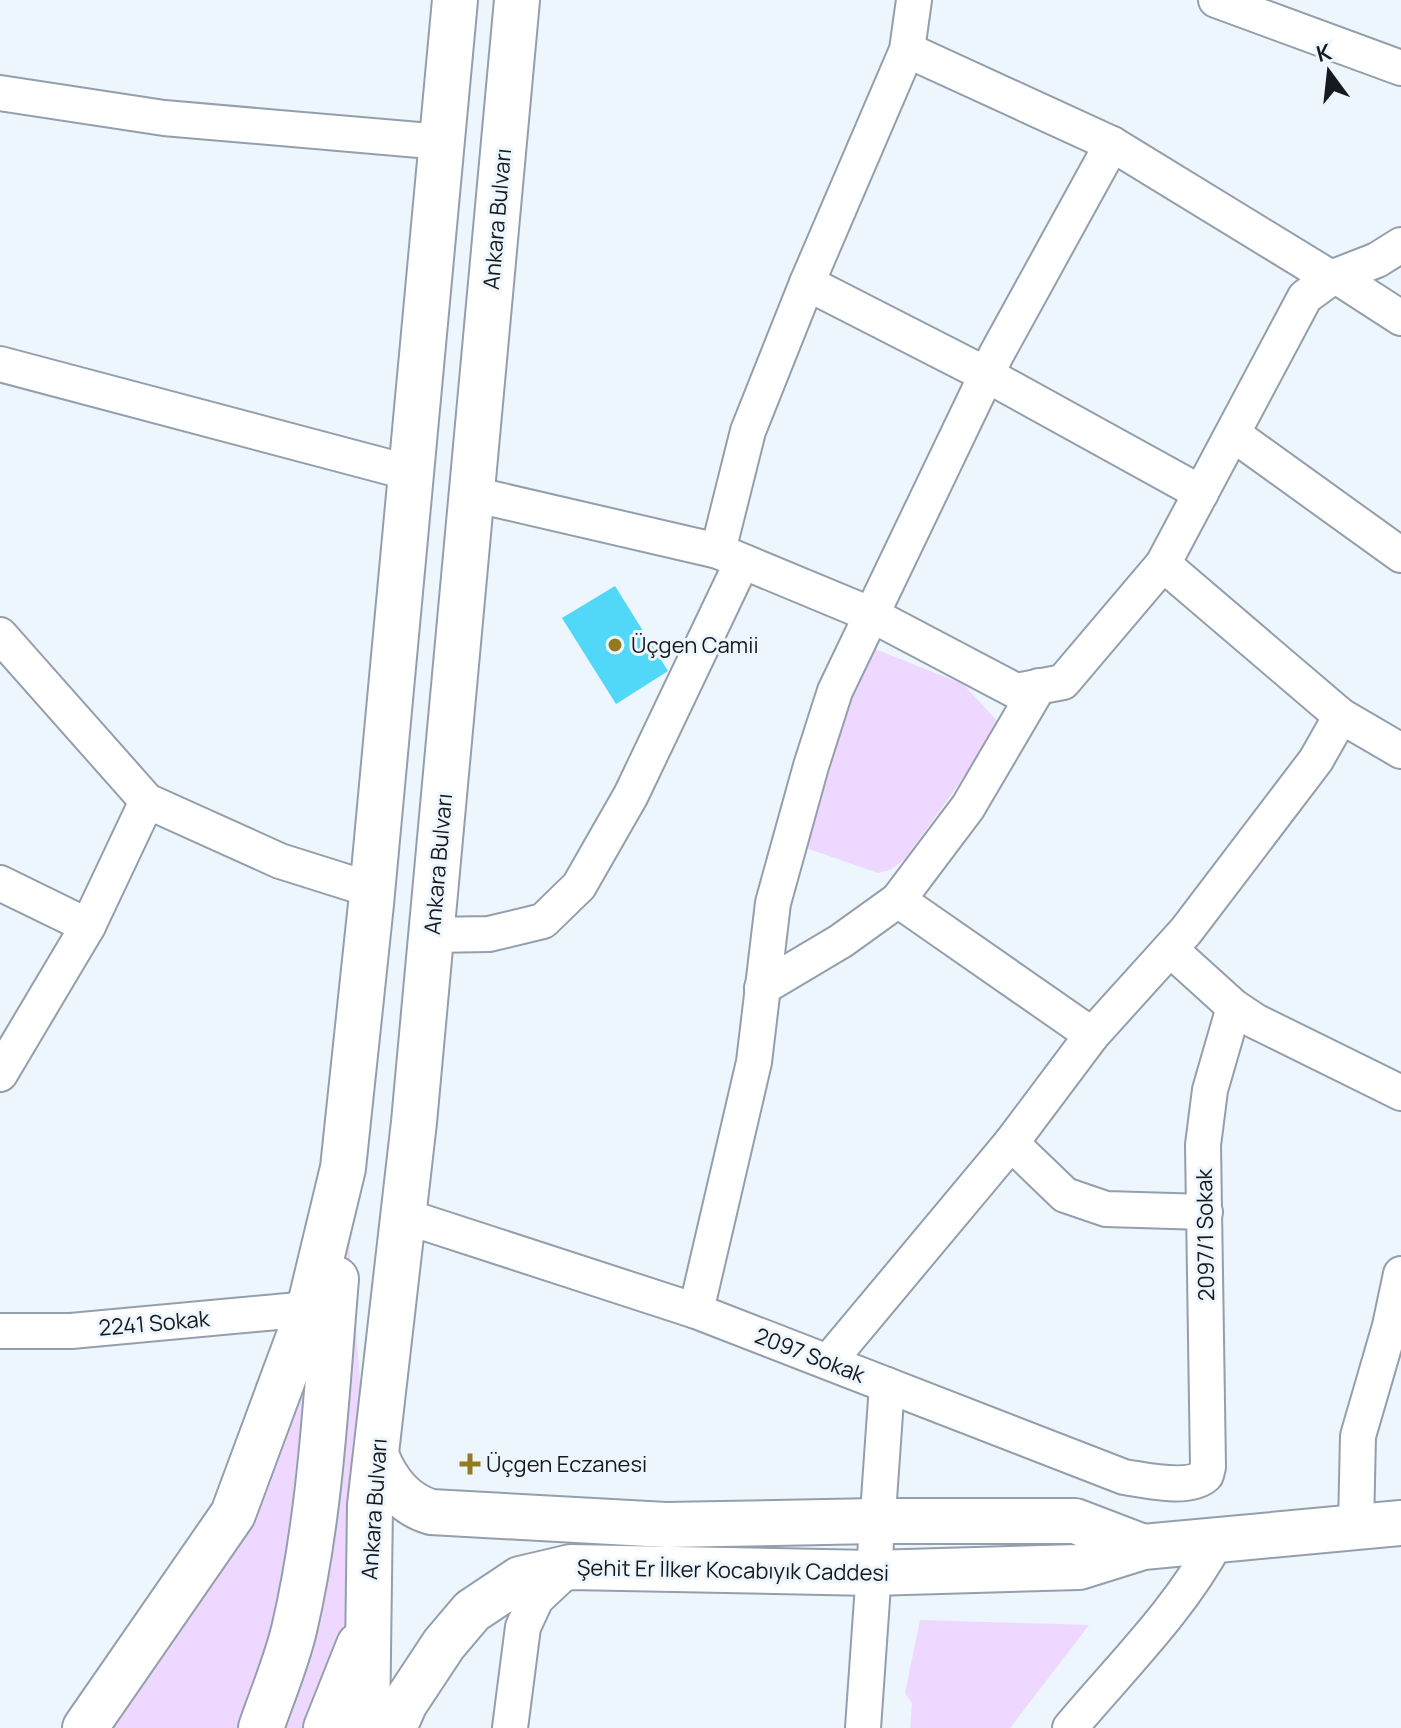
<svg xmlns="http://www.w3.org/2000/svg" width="1401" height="1728" font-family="Manrope,sans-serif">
  <rect width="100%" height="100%" fill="#edf5fd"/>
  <g fill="#eed8ff">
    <polygon points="870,647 963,684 1001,725 905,859 890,870 878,873 806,848 837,730"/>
    <polygon points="343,1168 370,1505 367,1728 86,1728 233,1514"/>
    <polygon points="920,1620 1089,1625 1010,1728 910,1728 912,1703 905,1693"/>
  </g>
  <polygon fill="#51d7f7" points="615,586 668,671 616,704 562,618"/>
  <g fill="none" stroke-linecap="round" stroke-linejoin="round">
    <defs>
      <g id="minor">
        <polyline points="1216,0 1401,68"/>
        <polyline points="907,50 1112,144 1331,278"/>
        <polyline points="0,93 164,118 442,142"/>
        <polyline points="1336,276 1401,318"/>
        <polyline points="807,283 987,375 1201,493"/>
        <polyline points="0,364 411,473"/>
        <polyline points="1233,434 1401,555"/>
        <polyline points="472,494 718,551 872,615 1016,691 1063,682 1163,564 1305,297 1331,278 1377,260 1401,245"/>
        <polyline points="718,551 748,431 807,283 907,50 914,0"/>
        <polyline points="1163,564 1341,716 1401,751"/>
        <polyline points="0,635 147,801 280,861 372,890"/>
        <polyline points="1039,686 968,807 898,900 1092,1035"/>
        <polyline points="0,883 88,926"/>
        <polyline points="432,935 489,934 543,921 579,886 631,795 742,562"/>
        <polyline points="1171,950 1234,1007 1255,1021 1401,1093"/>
        <polyline points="762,988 841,941 898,900"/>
        <polyline points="0,1074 88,926 147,801"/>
        <polyline points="1011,1143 1065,1195 1106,1209 1205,1212"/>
        <path d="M 404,1216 L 696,1311 L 1124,1477 C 1145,1480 1189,1491 1206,1475 L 1208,1467 L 1203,1145 L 1210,1090 L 1234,1007"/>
        <polyline points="696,1311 754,1062 773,903 811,766 835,691 996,355 1112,144"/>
        <polyline points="0,1331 71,1331 309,1309"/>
        <polyline points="829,1361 1011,1143 1092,1035 1186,931 1316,760 1341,716"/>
        <polyline points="1356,1527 1358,1436 1390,1326 1401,1274"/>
        <polyline points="510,1728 523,1627 536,1599 570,1567"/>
        <polyline points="863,1728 887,1385"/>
        <path d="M 1070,1728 C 1121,1667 1180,1610 1217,1540"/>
      </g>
      <g id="major">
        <path d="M 376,1455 C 386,1481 404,1504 431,1512 L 666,1525 L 876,1521 L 1075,1521 L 1143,1547"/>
        <polyline points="85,1728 233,1514 309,1309 343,1168 371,904 455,0"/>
        <path d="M 261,1728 C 272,1696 286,1663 294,1630 C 321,1515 326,1396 336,1279"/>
        <polyline points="326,1728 359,1645"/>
        <polyline points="367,1728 370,1505 414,1122 517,0"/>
        <polyline points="394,1728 405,1703 444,1644 472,1611 520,1579 571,1567 872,1573 1079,1567 1143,1547 1401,1523"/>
      </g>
    </defs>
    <use href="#minor" stroke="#939fac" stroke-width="38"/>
    <use href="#major" stroke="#939fac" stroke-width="48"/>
    <use href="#minor" stroke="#fff" stroke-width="34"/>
    <use href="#major" stroke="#fff" stroke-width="44"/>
  </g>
  <g fill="#93791f" stroke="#edf5fd" stroke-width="3">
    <circle cx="615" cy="645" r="8"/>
    <path d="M466 1452h8v8h8v8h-8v8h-8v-8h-8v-8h8z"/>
  </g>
  <g text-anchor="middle" stroke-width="6" stroke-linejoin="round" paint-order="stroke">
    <g font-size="22" fill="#161a1f" stroke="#edf5fd">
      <text transform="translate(497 219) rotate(-85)" y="8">Ankara Bulvarı</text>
      <text transform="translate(438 864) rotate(-85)" y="8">Ankara Bulvarı</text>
      <text transform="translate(1205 1235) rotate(-91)" y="8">2097/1 Sokak</text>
      <text transform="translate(154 1323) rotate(-5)" y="8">2241 Sokak</text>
      <text transform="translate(810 1355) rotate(21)" y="8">2097 Sokak</text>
      <text transform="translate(374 1509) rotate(-86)" y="8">Ankara Bulvarı</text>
      <text transform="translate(733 1570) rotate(1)" y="8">Şehit Er İlker Kocabıyık Caddesi</text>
    </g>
    <g font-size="22" fill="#161a1f" stroke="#edf5fd" text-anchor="start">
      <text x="631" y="653">Üçgen Camii</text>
      <text x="486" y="1472">Üçgen Eczanesi</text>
    </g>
  </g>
  <g transform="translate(1329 72) rotate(345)" stroke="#edf5fd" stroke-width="6" paint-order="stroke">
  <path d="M0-6L14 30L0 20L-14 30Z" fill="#161a1f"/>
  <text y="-12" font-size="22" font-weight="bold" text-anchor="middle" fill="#161a1f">K</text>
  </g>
</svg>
